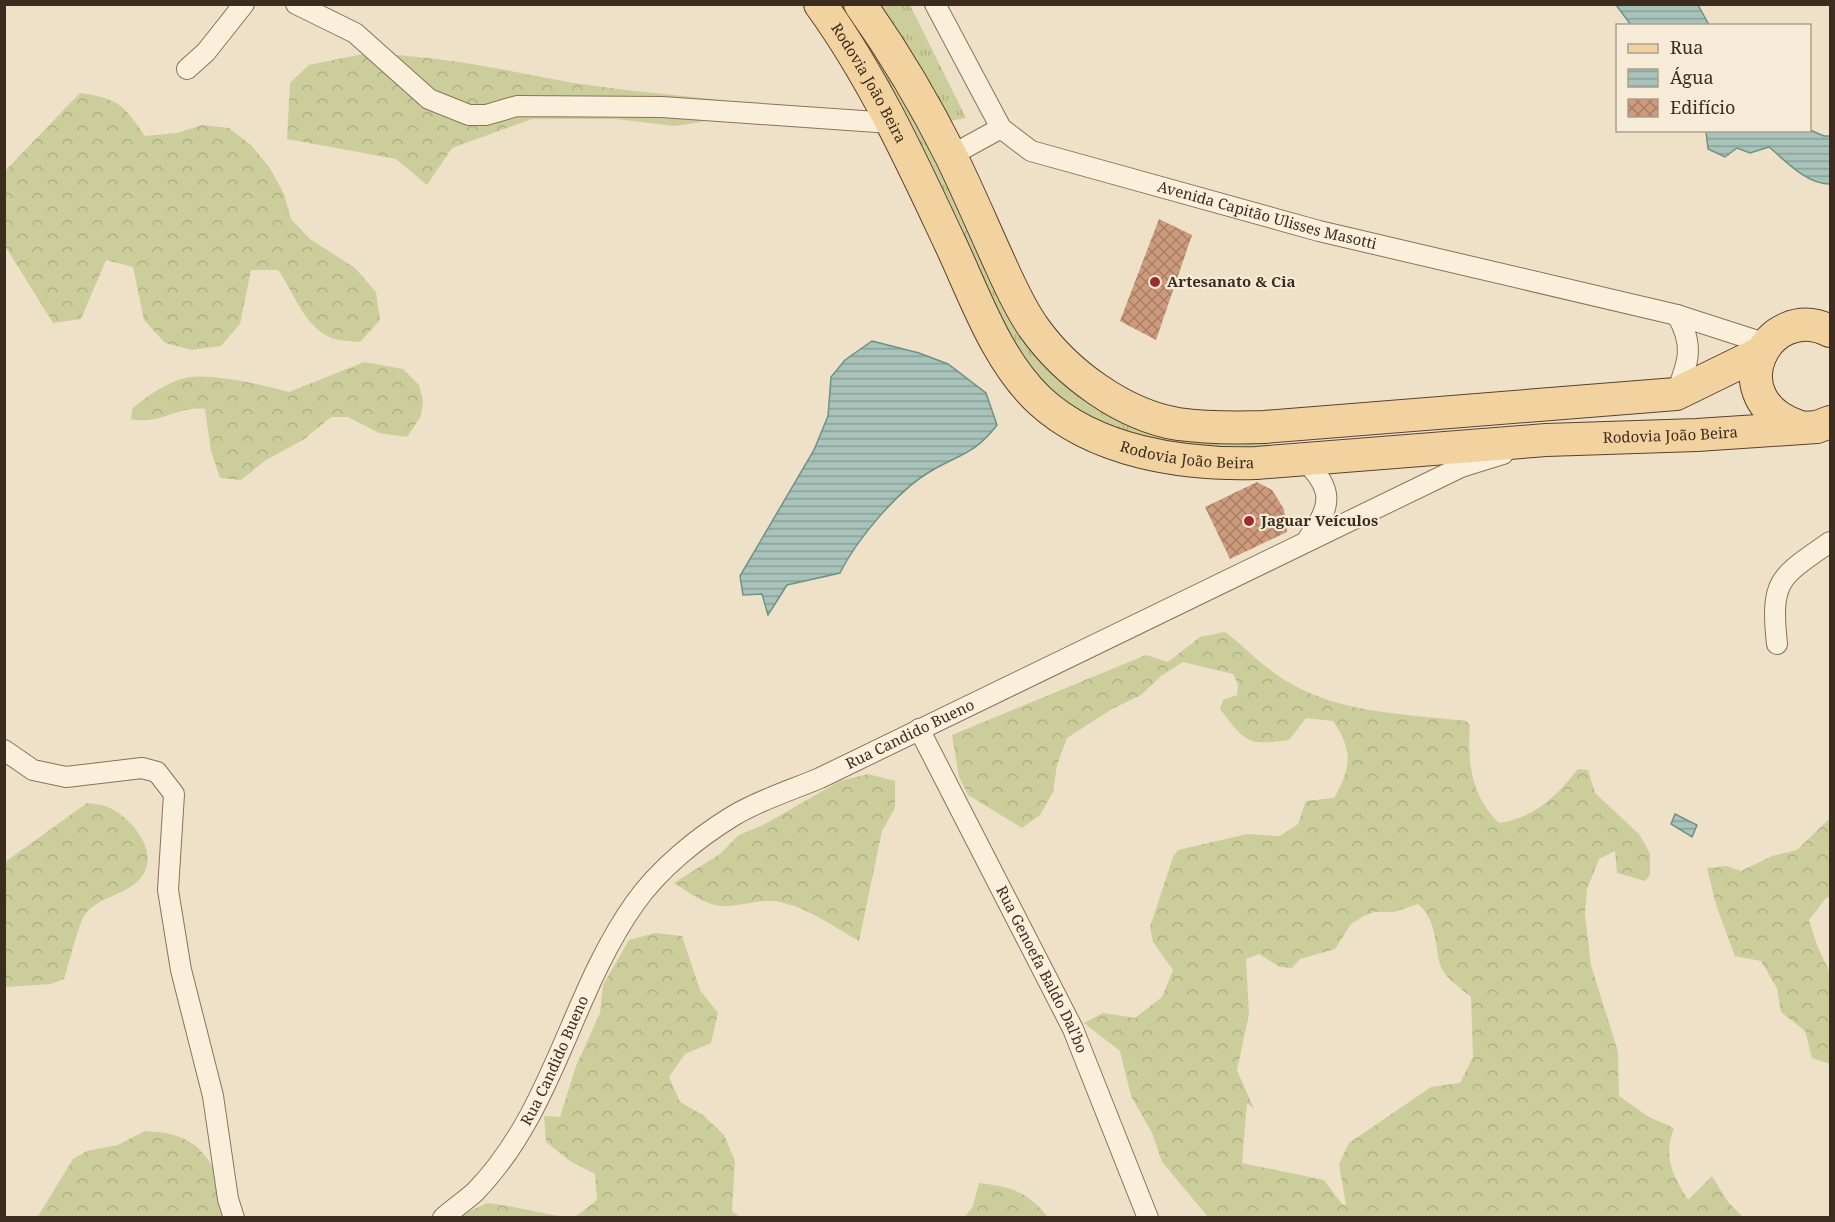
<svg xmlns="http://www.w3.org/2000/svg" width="1835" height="1222" font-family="'Noto Serif',serif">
  <defs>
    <pattern id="grass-tufts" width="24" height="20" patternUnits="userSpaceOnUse" patternTransform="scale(1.5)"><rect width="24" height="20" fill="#cbce9a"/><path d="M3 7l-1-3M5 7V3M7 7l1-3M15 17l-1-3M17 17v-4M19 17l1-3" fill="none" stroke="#afb184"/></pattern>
    <pattern id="forest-crowns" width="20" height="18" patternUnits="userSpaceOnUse" patternTransform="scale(1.5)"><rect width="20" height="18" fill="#cbce9a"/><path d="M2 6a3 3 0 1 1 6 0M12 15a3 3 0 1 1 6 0" fill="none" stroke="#afb184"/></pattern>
    <pattern id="water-rules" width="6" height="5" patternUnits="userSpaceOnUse" patternTransform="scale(1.5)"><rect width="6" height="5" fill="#a8c3ba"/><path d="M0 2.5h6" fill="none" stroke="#8a9f97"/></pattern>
    <pattern id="building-cross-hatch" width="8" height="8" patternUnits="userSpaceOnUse" patternTransform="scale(1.5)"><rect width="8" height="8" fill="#ce9a7c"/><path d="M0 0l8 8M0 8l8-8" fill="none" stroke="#a87e65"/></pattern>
  </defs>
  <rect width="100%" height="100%" fill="#efe1c7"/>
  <g fill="url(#grass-tufts)">
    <polygon points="832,5 850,5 1069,380 1267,435 1269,452 1152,444 1075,413 1020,362"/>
    <polygon points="875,5 910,5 966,118 949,121"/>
  </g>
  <g fill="url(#forest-crowns)" fill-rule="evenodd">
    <path d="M 363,54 C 432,54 500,69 568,82 C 617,90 669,94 719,100 L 702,122 L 674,126 L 616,119 L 532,119 L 452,148 L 427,185 L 396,159 L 287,139 L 290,83 L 309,65 Z"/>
    <path d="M 80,93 C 118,98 124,105 145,136 L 177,133 L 202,125 L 229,128 L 251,145 L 270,168 L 284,194 L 291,219 L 310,239 L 355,268 L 376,292 L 380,320 L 360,342 C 352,341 340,341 332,338 C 304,327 295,294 278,270 L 251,270 L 240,324 L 221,346 L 192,350 L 165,343 L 144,320 L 133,267 L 106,260 L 81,319 L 53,323 L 5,246 L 5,171 Z"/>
    <path d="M 364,362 L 403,369 L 419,385 L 423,401 L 421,416 L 407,437 L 379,433 L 348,417 L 331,417 L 303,440 L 266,460 L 241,480 L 220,478 L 211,451 L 205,409 C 180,405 157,426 131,419 L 133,408 C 149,395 169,380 191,377 C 215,374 265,385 289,392 Z"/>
    <path d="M 1225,632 C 1245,647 1261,665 1283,679 C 1336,713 1404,714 1466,721 L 1470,725 C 1467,761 1471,796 1499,823 C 1533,819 1558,795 1578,769 L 1588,770 L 1595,793 L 1639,834 L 1650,853 L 1650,875 L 1645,881 L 1617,873 L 1615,851 L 1599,859 L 1587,889 L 1585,914 L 1591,965 L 1618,1052 L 1619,1096 L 1649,1117 L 1674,1128 C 1663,1157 1672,1174 1688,1200 L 1712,1176 L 1728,1202 L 1743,1217 L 1208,1217 L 1162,1162 L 1152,1133 L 1131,1096 L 1120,1051 L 1084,1023 L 1103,1013 L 1135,1018 L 1162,997 L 1173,970 L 1153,942 L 1150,927 L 1173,857 L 1178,850 L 1247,834 L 1280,836 L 1298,824 L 1306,801 L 1334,798 C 1352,766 1353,751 1333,721 L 1306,718 L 1289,740 C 1247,746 1245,742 1220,709 L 1223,700 L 1237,695 L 1238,684 L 1233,674 L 1183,662 L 1161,676 L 1141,695 L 1112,709 L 1067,738 L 1057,765 L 1053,792 L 1040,815 L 1022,828 L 968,795 L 959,777 L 952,735 L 1146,655 L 1168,662 L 1200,637 ZM 1418,904 C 1442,925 1432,957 1445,974 C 1452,983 1463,990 1471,997 L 1473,1057 L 1460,1083 L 1431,1087 L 1349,1143 L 1339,1164 L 1346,1205 L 1342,1204 L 1324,1180 L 1242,1163 L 1247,1103 L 1254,1109 L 1237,1070 L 1249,1014 L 1246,959 L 1259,954 L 1280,967 L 1292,968 L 1300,959 L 1335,949 L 1351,924 L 1364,916 L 1375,912 L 1394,912 Z"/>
    <path d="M 868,774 L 895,781 L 895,808 L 882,831 L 859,941 C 834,927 812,910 784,903 C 764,898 749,904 729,906 C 709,908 690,893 674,883 L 720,854 L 739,835 L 765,824 L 840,781 Z"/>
    <path d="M 87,803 C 94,804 103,804 110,808 C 134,820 164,857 137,882 C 123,895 100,897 86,913 C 78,923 69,965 64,979 L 51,984 L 5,987 L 5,862 Z"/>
    <polygon points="1830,818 1830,896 1826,898 1809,920 1817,945 1830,973 1830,1064 1812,1058 1805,1031 1781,1012 1777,988 1761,961 1735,956 1716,905 1707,868 1727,866 1741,871 1772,856 1797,850"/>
    <polygon points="655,933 682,936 700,990 718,1013 711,1043 685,1054 669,1077 680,1102 703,1115 724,1135 735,1161 732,1211 740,1217 575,1217 597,1200 595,1174 570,1161 546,1142 544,1116 560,1117 576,1066 600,1013 603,985 629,940"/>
    <path d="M 145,1131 C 155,1132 167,1132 177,1136 C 211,1146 223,1188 234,1218 L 37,1218 L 73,1159 L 87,1151 L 118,1145 Z"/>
    <path d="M 979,1183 C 1012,1187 1027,1191 1048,1217 L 965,1217 L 973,1206 Z"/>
    <path d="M 487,1203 C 515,1206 540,1214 567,1217 L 455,1218 Z"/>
  </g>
  <g fill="url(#water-rules)" stroke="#6e9287" stroke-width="1.5">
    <polygon points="1616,5 1698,5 1709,25 1631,25"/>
    <path d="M 1810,130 L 1824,136 L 1830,136 L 1830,184 C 1806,184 1786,161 1769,147 L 1750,153 L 1737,148 L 1725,157 L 1708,149 L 1706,131 Z"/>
    <path d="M 872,341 L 919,353 L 948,364 L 986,393 L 997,425 C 975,454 960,454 931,471 C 898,490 857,539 840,573 L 787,585 L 768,615 L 762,594 L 743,595 L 740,576 L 814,450 L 828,416 L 831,377 L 845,360 Z"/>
    <polygon points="1675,814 1697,825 1692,837 1671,824"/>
  </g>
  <g fill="url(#building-cross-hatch)">
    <polygon points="1159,219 1192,235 1156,340 1120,321"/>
    <polygon points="1257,482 1272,490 1284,509 1287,532 1230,559 1205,507"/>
  </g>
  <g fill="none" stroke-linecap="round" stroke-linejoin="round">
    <defs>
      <g id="minor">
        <polyline points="296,4 355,33 429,99 469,115 486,115 517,106 662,107 891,123"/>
        <path id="s1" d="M 935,4 L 1001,128 L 1031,151 L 1319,231 L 1677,315 L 1767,344"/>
        <polyline points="187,69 206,52 244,4"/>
        <polyline points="950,156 1001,128"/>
        <path d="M 1676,394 C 1688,363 1695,346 1677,315"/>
        <path d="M 1304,460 C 1334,489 1332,506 1309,537"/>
        <path d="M 1777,644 C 1770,579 1780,577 1830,542"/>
        <path id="s2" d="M 919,729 L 1073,1029 L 1148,1218"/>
        <polyline points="4,750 33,770 66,777 142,768 157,772 174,794 168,890 181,970 213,1096 228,1199 234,1218"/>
        <path id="s3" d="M 443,1218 C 453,1209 465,1201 475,1192 C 554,1111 571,993 635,903 C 659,869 697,838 733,816 C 759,800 792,790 820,778 L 1461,467 L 1503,454"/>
      </g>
      <g id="primary">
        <path id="s4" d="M 820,4 C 873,77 912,162 950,243 C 975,296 996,359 1039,400 C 1095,452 1182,465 1256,463 L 1546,440 L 1697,435 L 1817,427 L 1830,422"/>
        <path d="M 860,4 C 894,52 925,104 951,156 C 969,193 985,231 1002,268 C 1011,288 1021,310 1034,328 C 1066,373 1123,415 1178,424 C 1207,428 1235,428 1264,427 L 1676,394 L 1762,352"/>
        <path d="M 1800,427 C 1716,400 1767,299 1830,331"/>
      </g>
    </defs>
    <use href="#minor" stroke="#8b725c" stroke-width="22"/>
    <use href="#primary" stroke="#594130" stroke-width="34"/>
    <use href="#minor" stroke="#faefdb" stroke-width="20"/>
    <use href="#primary" stroke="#f2d39f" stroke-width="32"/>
  </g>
  <g fill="#9c2b32" stroke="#f6ebd7" stroke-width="2">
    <circle cx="1155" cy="282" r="6"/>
    <circle cx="1249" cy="521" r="6"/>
  </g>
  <g text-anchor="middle" stroke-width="4.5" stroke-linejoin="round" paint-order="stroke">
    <g font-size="15" fill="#3c2c20" stroke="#f6ebd7">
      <text dy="5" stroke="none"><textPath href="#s4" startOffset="93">Rodovia João Beira</textPath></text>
      <text dy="5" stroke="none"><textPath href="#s1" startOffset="423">Avenida Capitão Ulisses Masotti</textPath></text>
      <text dy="5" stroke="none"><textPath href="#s4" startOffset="1101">Rodovia João Beira</textPath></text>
      <text dy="5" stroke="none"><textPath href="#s4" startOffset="616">Rodovia João Beira</textPath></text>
      <text dy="5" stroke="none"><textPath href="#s3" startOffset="700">Rua Candido Bueno</textPath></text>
      <text dy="5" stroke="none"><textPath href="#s2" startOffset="270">Rua Genoefa Baldo Dal'bo</textPath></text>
      <text dy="5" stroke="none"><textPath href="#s3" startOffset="196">Rua Candido Bueno</textPath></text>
    </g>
    <g font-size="15" font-weight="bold" fill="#3c2c20" stroke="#f6ebd7" text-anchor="start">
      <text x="1167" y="287">Artesanato &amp; Cia</text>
      <text x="1261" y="526">Jaguar Veículos</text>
    </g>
  </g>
  <rect width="1835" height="1222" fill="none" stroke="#3c2c20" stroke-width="12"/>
  <rect x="1616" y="24" width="195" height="108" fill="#f6ebd7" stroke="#ac9f8e" stroke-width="1.5"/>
  <rect x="1628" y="44" width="30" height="9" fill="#f2d39f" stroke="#ac9f8e" stroke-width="1.5"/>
  <text x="1670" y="54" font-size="18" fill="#3c2c20">Rua</text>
  <rect x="1628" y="69" width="30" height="18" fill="url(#water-rules)" stroke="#ac9f8e" stroke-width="1.5"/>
  <text x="1670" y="84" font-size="18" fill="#3c2c20">Água</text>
  <rect x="1628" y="99" width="30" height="18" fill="url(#building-cross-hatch)" stroke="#ac9f8e" stroke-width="1.5"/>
  <text x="1670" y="114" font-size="18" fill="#3c2c20">Edifício</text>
</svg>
